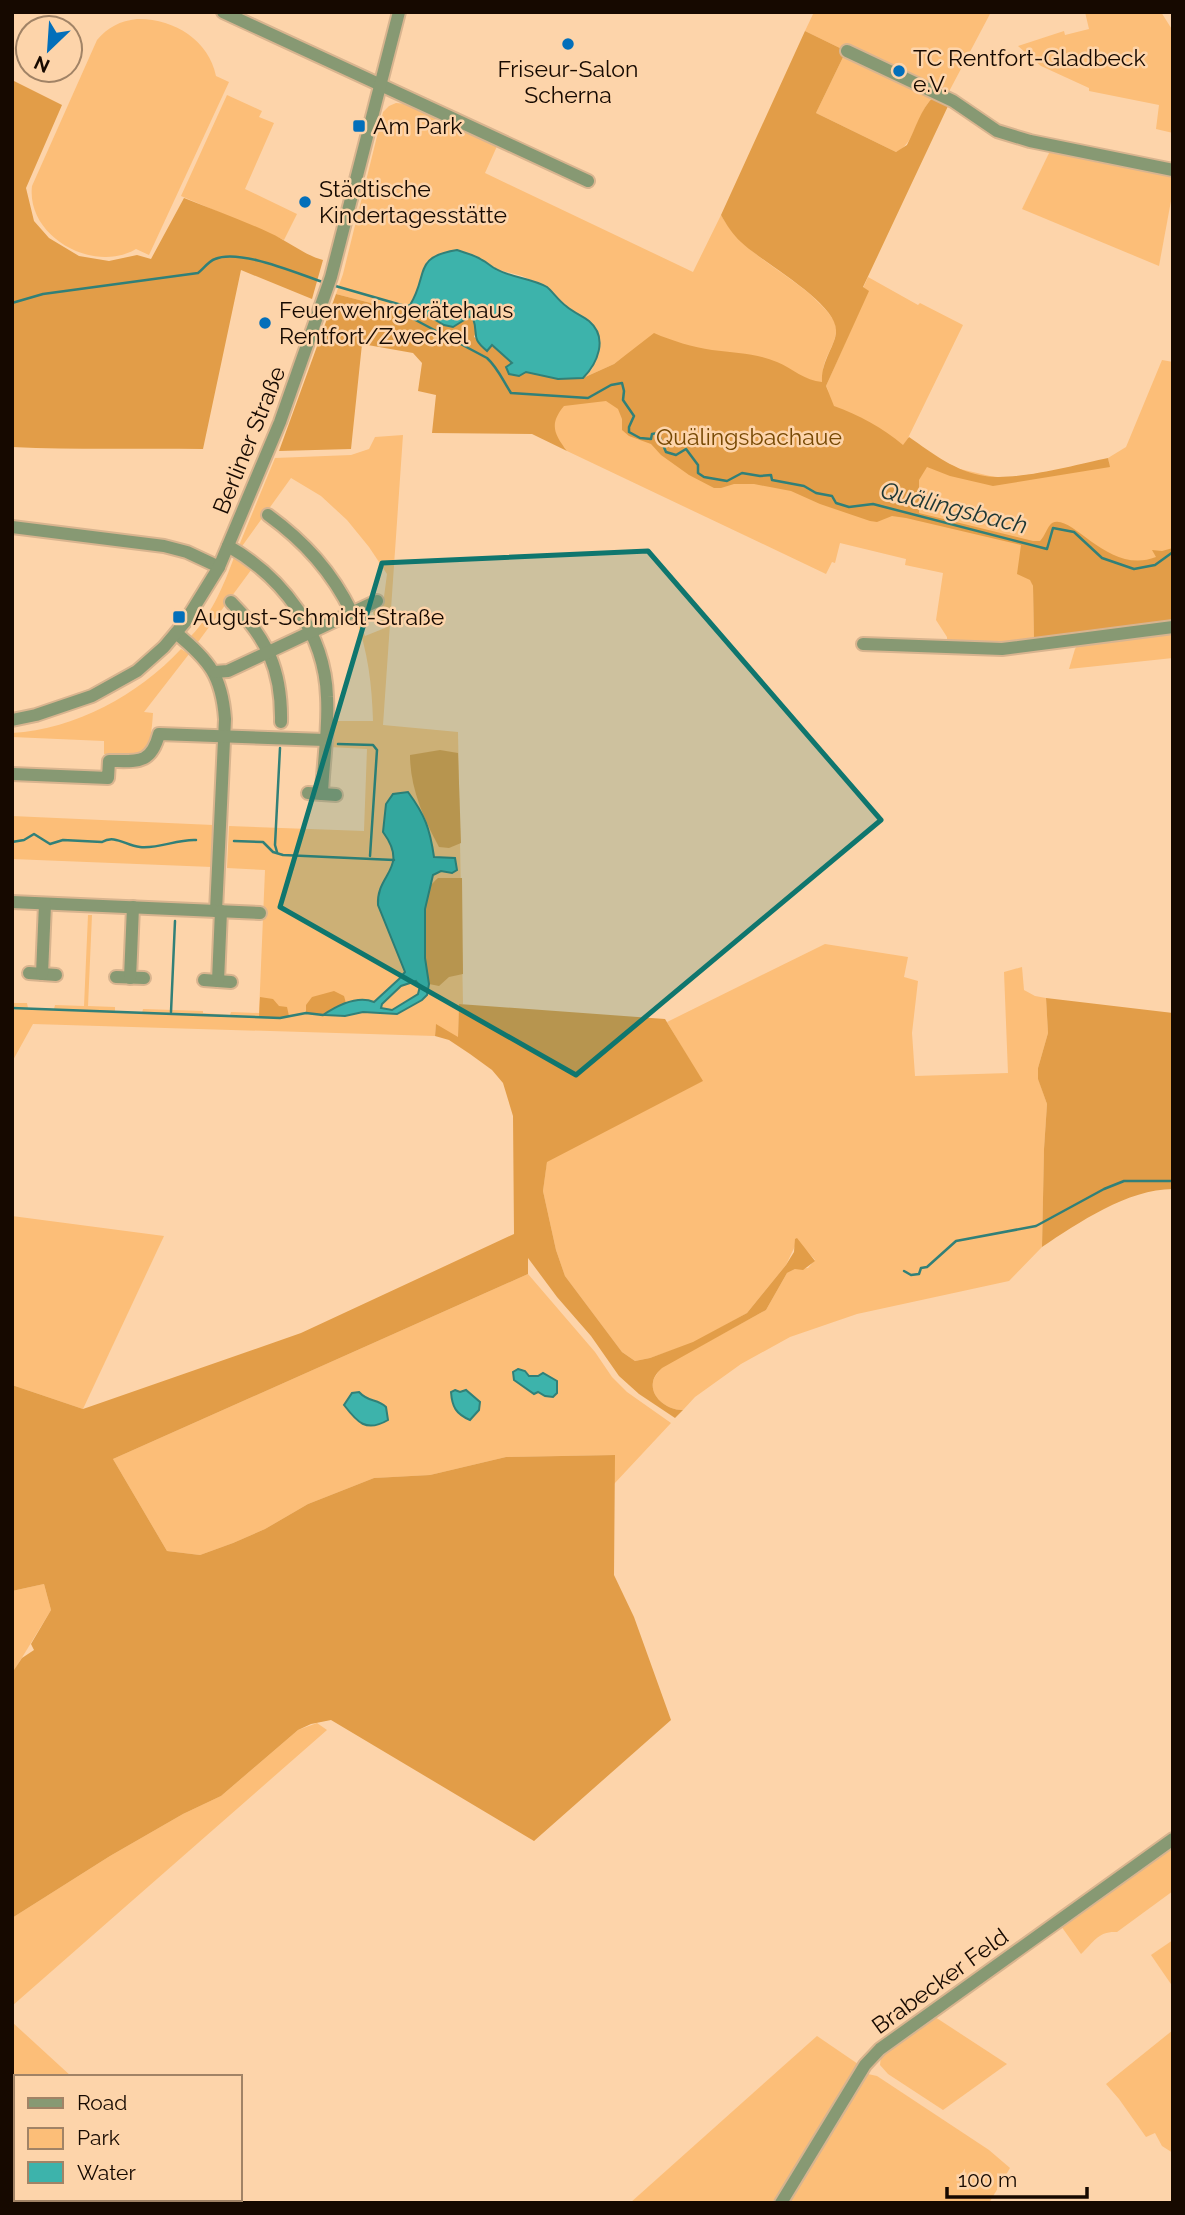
<svg xmlns="http://www.w3.org/2000/svg" width="1185" height="2215" font-family="Raleway,sans-serif">
  <rect width="100%" height="100%" fill="#fdd4aa"/>
  <g fill="#fcbe78" fill-rule="evenodd">
    <path d="M 814,12 L 991,12 L 944,101 L 934,96 C 917,112 915,145 896,152 L 816,113 L 846,51 L 805,31 Z"/>
    <polygon points="1085,12 1161,12 1173,31 1171,104 1173,105 1173,133 1156,129 1159,105 1089,91 1089,88 1041,66 1018,46 1064,31 1065,35 1089,29"/>
    <path d="M 137,19 C 173,18 209,40 216,76 L 229,82 L 149,255 L 136,249 C 94,274 26,237 32,186 L 97,40 C 108,27 120,21 137,19 Z"/>
    <polygon points="227,95 262,111 259,117 274,123 245,189 297,214 284,240 181,196"/>
    <path d="M 396,103 L 407,104 L 498,144 L 485,173 L 693,272 L 721,215 C 741,252 783,270 813,297 C 820,304 829,312 834,321 C 845,344 809,363 829,392 L 826,386 L 868,291 L 863,288 L 868,277 L 918,305 L 920,303 L 963,325 L 908,438 L 929,455 L 960,469 L 990,476 L 1005,478 L 1109,463 L 1108,458 L 1126,447 L 1162,360 L 1173,362 L 1173,620 L 1047,582 L 1031,581 L 1033,586 L 1034,641 L 1016,644 L 947,646 L 947,637 L 936,620 L 943,573 L 905,565 L 906,559 L 840,543 L 835,563 L 832,562 L 826,574 L 567,451 L 564,447 L 534,432 L 536,396 L 590,398 L 622,358 L 614,364 L 583,378 L 592,369 L 600,349 L 588,320 L 578,316 L 555,298 L 549,288 L 522,276 L 495,269 L 481,259 L 457,250 L 427,261 L 415,296 L 410,305 L 394,309 L 336,294 L 343,274 L 383,112 L 389,106 Z"/>
    <polygon points="1050,151 1110,161 1173,177 1173,190 1159,266 1022,209"/>
    <path d="M 403,435 L 383,725 L 458,732 L 463,1004 L 459,1005 L 458,1038 L 436,1025 L 435,1036 L 33,1024 L 12,1062 L 12,1003 L 27,1003 L 28,1008 L 54,1009 L 55,1005 L 84,1006 L 88,915 L 92,915 L 88,1006 L 115,1007 L 115,1012 L 142,1013 L 143,1009 L 203,1011 L 203,1013 L 230,1015 L 231,1012 L 259,1013 L 265,870 L 227,868 L 229,826 L 364,831 L 367,749 L 329,747 L 330,721 L 373,721 C 372,685 368,650 355,617 L 359,615 L 366,619 L 360,624 L 365,636 L 385,628 L 380,616 L 375,617 L 373,613 L 380,600 L 384,597 L 387,574 L 369,547 L 347,520 L 321,496 L 291,478 L 240,549 L 238,548 L 275,458 L 351,455 L 369,449 L 375,437 Z"/>
    <path d="M 236,552 L 254,566 L 198,642 L 191,636 C 212,615 226,580 236,552 Z"/>
    <polygon points="1173,630 1173,658 1069,669 1075,649 1080,642"/>
    <path d="M 181,649 L 189,654 L 144,712 L 153,713 C 150,757 146,756 104,754 L 104,741 L 12,737 L 12,733 C 76,729 138,695 181,649 Z"/>
    <polygon points="12,816 213,825 212,867 12,859"/>
    <path d="M 825,944 L 908,957 L 904,977 L 918,981 L 912,1033 L 915,1076 L 1008,1073 L 1004,972 L 1022,967 L 1024,990 L 1035,996 L 1046,998 L 1048,1033 L 1038,1068 L 1038,1078 L 1047,1104 L 1044,1149 L 1042,1247 L 1009,1281 L 857,1314 L 790,1337 L 741,1364 L 695,1397 L 683,1410 C 669,1411 650,1398 653,1382 C 654,1376 659,1372 662,1367 L 766,1310 L 787,1273 L 795,1269 L 808,1268 L 815,1260 L 806,1250 L 796,1244 L 786,1265 L 747,1313 L 693,1343 L 650,1358 L 635,1361 L 622,1352 L 565,1276 L 556,1250 L 543,1191 L 547,1161 L 702,1081 L 667,1022 Z"/>
    <polygon points="12,1216 164,1236 83,1409 12,1385"/>
    <path d="M 528,1274 L 595,1352 L 612,1377 L 627,1392 L 671,1423 L 614,1484 L 614,1455 L 506,1457 L 430,1475 L 374,1478 L 308,1504 L 265,1529 L 233,1543 L 200,1555 L 167,1551 L 113,1459 ZM 525,1371 L 529,1376 L 557,1382 L 557,1393 L 538,1392 L 534,1393 L 514,1380 Z"/>
    <polygon points="44,1584 51,1610 12,1674 12,1591"/>
    <polygon points="317,1723 327,1730 12,2006 12,1918 110,1856 183,1814 221,1796 298,1730"/>
    <path d="M 1173,1846 L 1173,1891 L 1117,1932 C 1098,1931 1094,1942 1081,1954 L 1061,1926 Z"/>
    <polygon points="1173,1940 1173,1987 1151,1955"/>
    <polygon points="935,2017 1007,2064 943,2110 888,2074 880,2065 881,2056"/>
    <polygon points="12,2022 72,2077 16,2077 16,2123 12,2120"/>
    <polygon points="1173,2030 1173,2153 1162,2146 1155,2133 1146,2137 1119,2099 1106,2084"/>
    <polygon points="817,2036 858,2064 857,2070 772,2203 630,2203"/>
    <polygon points="868,2074 877,2076 989,2150 1010,2168 989,2203 784,2203 864,2076"/>
  </g>
  <g fill="#e29d48">
    <path d="M 805,31 L 846,51 L 816,113 L 896,152 L 907,145 C 916,128 920,110 934,96 L 949,104 L 863,287 L 869,291 L 826,386 L 834,406 C 859,415 883,428 903,445 L 909,437 C 932,453 956,472 985,476 C 1017,481 1075,465 1108,458 L 1110,467 L 993,486 L 950,476 L 927,467 L 919,480 L 919,513 L 1033,541 L 1040,541 C 1045,536 1047,527 1052,523 C 1072,512 1108,576 1156,557 L 1152,550 L 1162,551 L 1173,548 L 1173,623 L 1034,641 L 1033,586 L 1030,580 L 1017,574 L 1021,545 L 906,518 L 892,516 L 877,522 L 870,521 L 820,504 L 791,491 L 754,484 L 734,484 L 721,488 L 714,488 L 689,475 L 661,455 L 651,444 L 629,436 L 622,430 L 622,419 L 618,409 L 606,401 L 564,406 C 549,424 554,434 567,451 L 532,434 L 432,433 L 436,395 L 418,391 L 422,363 L 413,353 L 362,344 L 351,449 L 279,451 L 336,294 L 394,309 C 419,303 430,323 453,327 L 469,317 L 473,318 L 477,329 L 474,337 L 496,348 L 526,372 L 558,379 L 583,378 L 614,364 L 654,333 C 672,341 693,347 712,350 C 735,353 756,353 777,362 C 792,368 805,381 822,382 C 821,360 837,344 836,330 C 836,302 760,261 741,242 C 733,235 726,224 721,215 Z"/>
    <path d="M 12,80 L 62,105 L 26,188 L 34,221 L 49,238 L 79,256 L 109,261 L 137,255 L 151,259 L 184,198 C 212,209 242,220 270,233 C 288,241 304,255 323,260 L 312,299 L 241,270 L 203,449 C 139,448 76,450 12,447 Z"/>
    <path d="M 440,750 L 458,753 L 461,843 L 449,848 L 439,847 C 423,818 410,787 410,755 Z"/>
    <path d="M 438,878 L 462,878 L 463,974 L 449,977 L 439,986 L 429,984 C 425,961 419,908 430,887 C 432,883 435,881 438,878 Z"/>
    <polygon points="334,991 344,996 346,1003 323,1015 306,1013 306,1005 312,997"/>
    <polygon points="260,997 273,999 279,1006 287,1007 289,1016 280,1018 259,1017"/>
    <path d="M 1046,998 L 1173,1013 L 1173,1189 C 1128,1189 1078,1223 1042,1247 L 1044,1149 L 1047,1104 L 1038,1079 L 1038,1068 L 1048,1033 Z"/>
    <path d="M 459,1004 L 665,1019 L 703,1081 L 547,1162 L 543,1191 L 556,1250 L 565,1276 L 622,1352 L 635,1361 L 650,1358 L 693,1342 L 747,1313 L 786,1265 L 794,1252 L 795,1239 L 797,1238 L 815,1261 L 803,1270 L 795,1269 L 787,1273 L 766,1310 L 662,1368 C 658,1372 654,1376 653,1382 C 650,1398 669,1411 683,1410 L 675,1418 L 639,1394 L 619,1376 L 591,1336 L 557,1297 L 528,1258 L 528,1274 L 113,1459 L 167,1551 L 200,1555 L 233,1543 L 265,1529 L 308,1504 L 374,1478 L 430,1475 L 506,1457 L 615,1455 L 614,1575 L 634,1617 L 671,1720 L 534,1841 L 331,1720 L 311,1724 L 298,1730 L 221,1796 L 183,1814 L 110,1856 L 12,1918 L 12,1673 L 22,1658 L 34,1650 L 31,1644 L 51,1610 L 44,1584 L 12,1591 L 12,1385 L 83,1409 L 301,1333 L 514,1234 L 513,1116 L 503,1083 L 492,1070 L 470,1054 L 449,1040 L 435,1036 L 436,1024 L 458,1037 Z"/>
  </g>
  <g fill="#3db3ab" stroke="#318078" stroke-width="2" fill-rule="evenodd">
    <path d="M 457,250 C 465,253 475,255 482,260 C 487,262 491,267 496,269 C 512,278 531,278 547,287 C 552,291 559,301 566,306 C 573,312 582,316 589,321 C 609,338 597,364 583,378 L 558,379 L 526,372 L 519,376 L 509,374 L 506,367 L 512,363 L 492,345 L 487,351 C 470,337 479,336 473,318 L 469,317 L 453,327 L 444,325 L 415,308 L 402,307 L 410,305 C 429,275 412,257 457,250 Z"/>
    <path d="M 408,792 C 425,815 430,829 434,857 L 455,858 L 457,870 L 452,873 L 441,871 L 433,875 L 425,909 L 425,958 L 429,984 L 427,995 L 422,1000 L 397,1014 L 363,1012 L 345,1016 L 323,1015 C 338,1005 357,995 374,1002 L 399,979 L 405,972 L 378,905 C 376,873 410,869 383,832 L 386,804 L 393,794 ZM 416,981 L 420,986 L 418,994 L 392,1010 L 381,1008 L 382,1004 L 401,986 Z"/>
    <polygon points="518,1369 525,1371 529,1376 538,1376 543,1373 557,1381 557,1393 553,1397 545,1396 538,1392 534,1394 514,1380 513,1372"/>
    <path d="M 455,1390 L 460,1392 L 466,1390 L 480,1402 L 479,1410 L 470,1420 C 456,1414 452,1407 451,1392 Z"/>
    <path d="M 359,1392 C 369,1403 377,1398 386,1407 L 388,1420 C 366,1433 357,1422 344,1405 L 352,1393 Z"/>
  </g>
  <g fill="none" stroke-linecap="round" stroke-linejoin="round">
    <g stroke="#318078" stroke-width="2.5">
      <path d="M 332,285 L 405,306 L 408,316 L 487,358 C 498,368 503,381 511,393 L 588,398 L 611,385 L 622,383 L 624,391 L 623,400 L 634,416 L 629,427 L 629,432 L 640,438 L 651,439 L 652,434 L 658,433 L 666,452 L 676,455 L 686,449 L 698,465 L 698,473 L 704,477 L 727,481 L 742,473 L 760,476 L 771,475 L 772,480 L 804,486 L 816,493 L 832,496 L 836,503 L 849,507 L 873,504 L 1047,549 L 1053,528 L 1074,532 L 1102,558 L 1134,569 L 1155,565 L 1173,552"/>
      <path d="M 12,303 L 43,294 L 198,273 C 203,269 209,261 215,259 C 240,248 300,275 326,283"/>
      <polyline points="338,744 373,745 377,750 370,856"/>
      <polyline points="234,841 263,842 273,852 283,855 394,860"/>
      <path d="M 12,842 L 24,840 L 34,834 L 50,844 L 63,840 L 102,842 C 115,834 126,846 140,847 C 159,849 177,839 196,840"/>
      <polyline points="277,852 275,845 280,748"/>
      <polyline points="12,1008 280,1018 306,1013 323,1015"/>
      <polyline points="171,1012 175,921"/>
      <polyline points="904,1271 911,1275 919,1274 921,1268 927,1267 956,1241 1036,1226 1104,1189 1124,1181 1173,1181"/>
    </g>
    <defs>
      <g id="minor">
        <polyline points="223,12 588,181"/>
        <polyline points="847,51 953,101 997,131 1030,141 1173,170"/>
        <path d="M 268,515 C 305,542 332,572 352,613"/>
        <polyline points="12,527 164,546 187,552 219,567"/>
        <path d="M 228,546 C 283,577 325,633 327,697 C 329,729 323,762 322,794"/>
        <path d="M 231,602 C 267,638 282,670 281,722"/>
        <path d="M 176,633 C 209,660 222,676 225,719 L 216,911"/>
        <polyline points="863,644 1002,649 1173,627"/>
        <polyline points="215,672 228,671 377,601"/>
        <polyline points="12,720 36,715 92,696 137,671 164,647 185,622 219,567 280,422 331,277 399,12"/>
        <path d="M 12,774 L 108,778 L 109,761 C 137,761 151,765 159,734 L 325,740"/>
        <polyline points="308,793 336,795"/>
        <polyline points="12,902 260,913"/>
        <polyline points="29,973 56,975"/>
        <polyline points="42,974 45,904"/>
        <polyline points="116,977 144,978"/>
        <polyline points="130,978 133,907"/>
        <polyline points="204,980 231,982"/>
        <polyline points="218,981 221,911"/>
        <polyline points="12,2126 16,2129"/>
        <polyline points="117,2199 122,2203"/>
        <polyline points="781,2203 865,2065 880,2049 1173,1839"/>
      </g>
    </defs>
    <use href="#minor" stroke="#d8b48f" stroke-width="16"/>
    <use href="#minor" stroke="#879973" stroke-width="12"/>
  </g>
  <path fill="#0f766e" fill-opacity="0.2" stroke="#0f766e" stroke-width="5" stroke-linejoin="round" d="M 648,551 L 881,820 L 576,1075 L 280,907 L 382,563 Z"/>
  <g fill="#036fba" stroke="#fdd4aa" stroke-width="2.5">
    <circle cx="568" cy="44" r="7"/>
    <circle cx="899" cy="71" r="7"/>
    <rect x="352" y="119" width="14" height="14" rx="3.5"/>
    <circle cx="305" cy="202" r="7"/>
    <circle cx="265" cy="323" r="7"/>
    <rect x="172" y="610" width="14" height="14" rx="3.5"/>
  </g>
  <g text-anchor="middle" stroke-width="5" stroke-linejoin="round" paint-order="stroke">
    <g font-size="23" fill="#160900" stroke="#fdd4aa" text-anchor="start">
      <text x="913" y="66">TC Rentfort-Gladbeck<tspan x="913" dy="26">e.V.</tspan></text>
      <text x="568" y="77" text-anchor="middle">Friseur-Salon<tspan x="568" dy="26">Scherna</tspan></text>
      <text x="373" y="134">Am Park</text>
      <text x="319" y="197">Städtische<tspan x="319" dy="26">Kindertagesstätte</tspan></text>
      <text x="279" y="318">Feuerwehrgerätehaus<tspan x="279" dy="26">Rentfort/Zweckel</tspan></text>
      <text x="193" y="625">August-Schmidt-Straße</text>
    </g>
    <g font-size="23" fill="#764803" stroke="#fdd4aa">
      <text x="749" y="445">Quälingsbachaue</text>
    </g>
    <g font-size="23" fill="#160900" stroke="#fdd4aa">
      <text transform="translate(249 440) rotate(-68)" y="8">Berliner Straße</text>
      <text transform="translate(940 1981) rotate(-36)" y="8">Brabecker Feld</text>
    </g>
    <g font-size="24" font-style="italic" fill="#1c3634" stroke="#fdd4aa">
      <text transform="translate(954 508) rotate(14)" y="8">Quälingsbach</text>
    </g>
  </g>
  <rect width="1185" height="2215" fill="none" stroke="#160900" stroke-width="28"/>
  <rect x="14" y="2075" width="228" height="126" fill="#fdd4aa" stroke="#a18366" stroke-width="2"/>
  <rect x="28" y="2098" width="35" height="10" fill="#879973" stroke="#a18366" stroke-width="2"/>
  <text x="77" y="2110" font-size="21" fill="#160900">Road</text>
  <rect x="28" y="2128" width="35" height="21" fill="#fcbe78" stroke="#a18366" stroke-width="2"/>
  <text x="77" y="2145" font-size="21" fill="#160900">Park</text>
  <rect x="28" y="2162" width="35" height="21" fill="#3db3ab" stroke="#a18366" stroke-width="2"/>
  <text x="77" y="2180" font-size="21" fill="#160900">Water</text>
  <g transform="translate(49 49) rotate(205)"><circle r="33" fill="#fdd4aa" stroke="#a18366" stroke-width="2"/>
  <path d="M0-5L12 26L0 18L-12 26Z" fill="#036fba"/>
  <text y="-10" font-size="19" font-weight="bold" text-anchor="middle" fill="#160900">N</text>
  </g>
  <path d="M947 2187v10h140v-10" fill="none" stroke="#160900" stroke-width="3.5"/>
  <text x="958" y="2187" font-size="21" fill="#160900" stroke="#fdd4aa" stroke-width="5" paint-order="stroke">100 m</text>
</svg>
